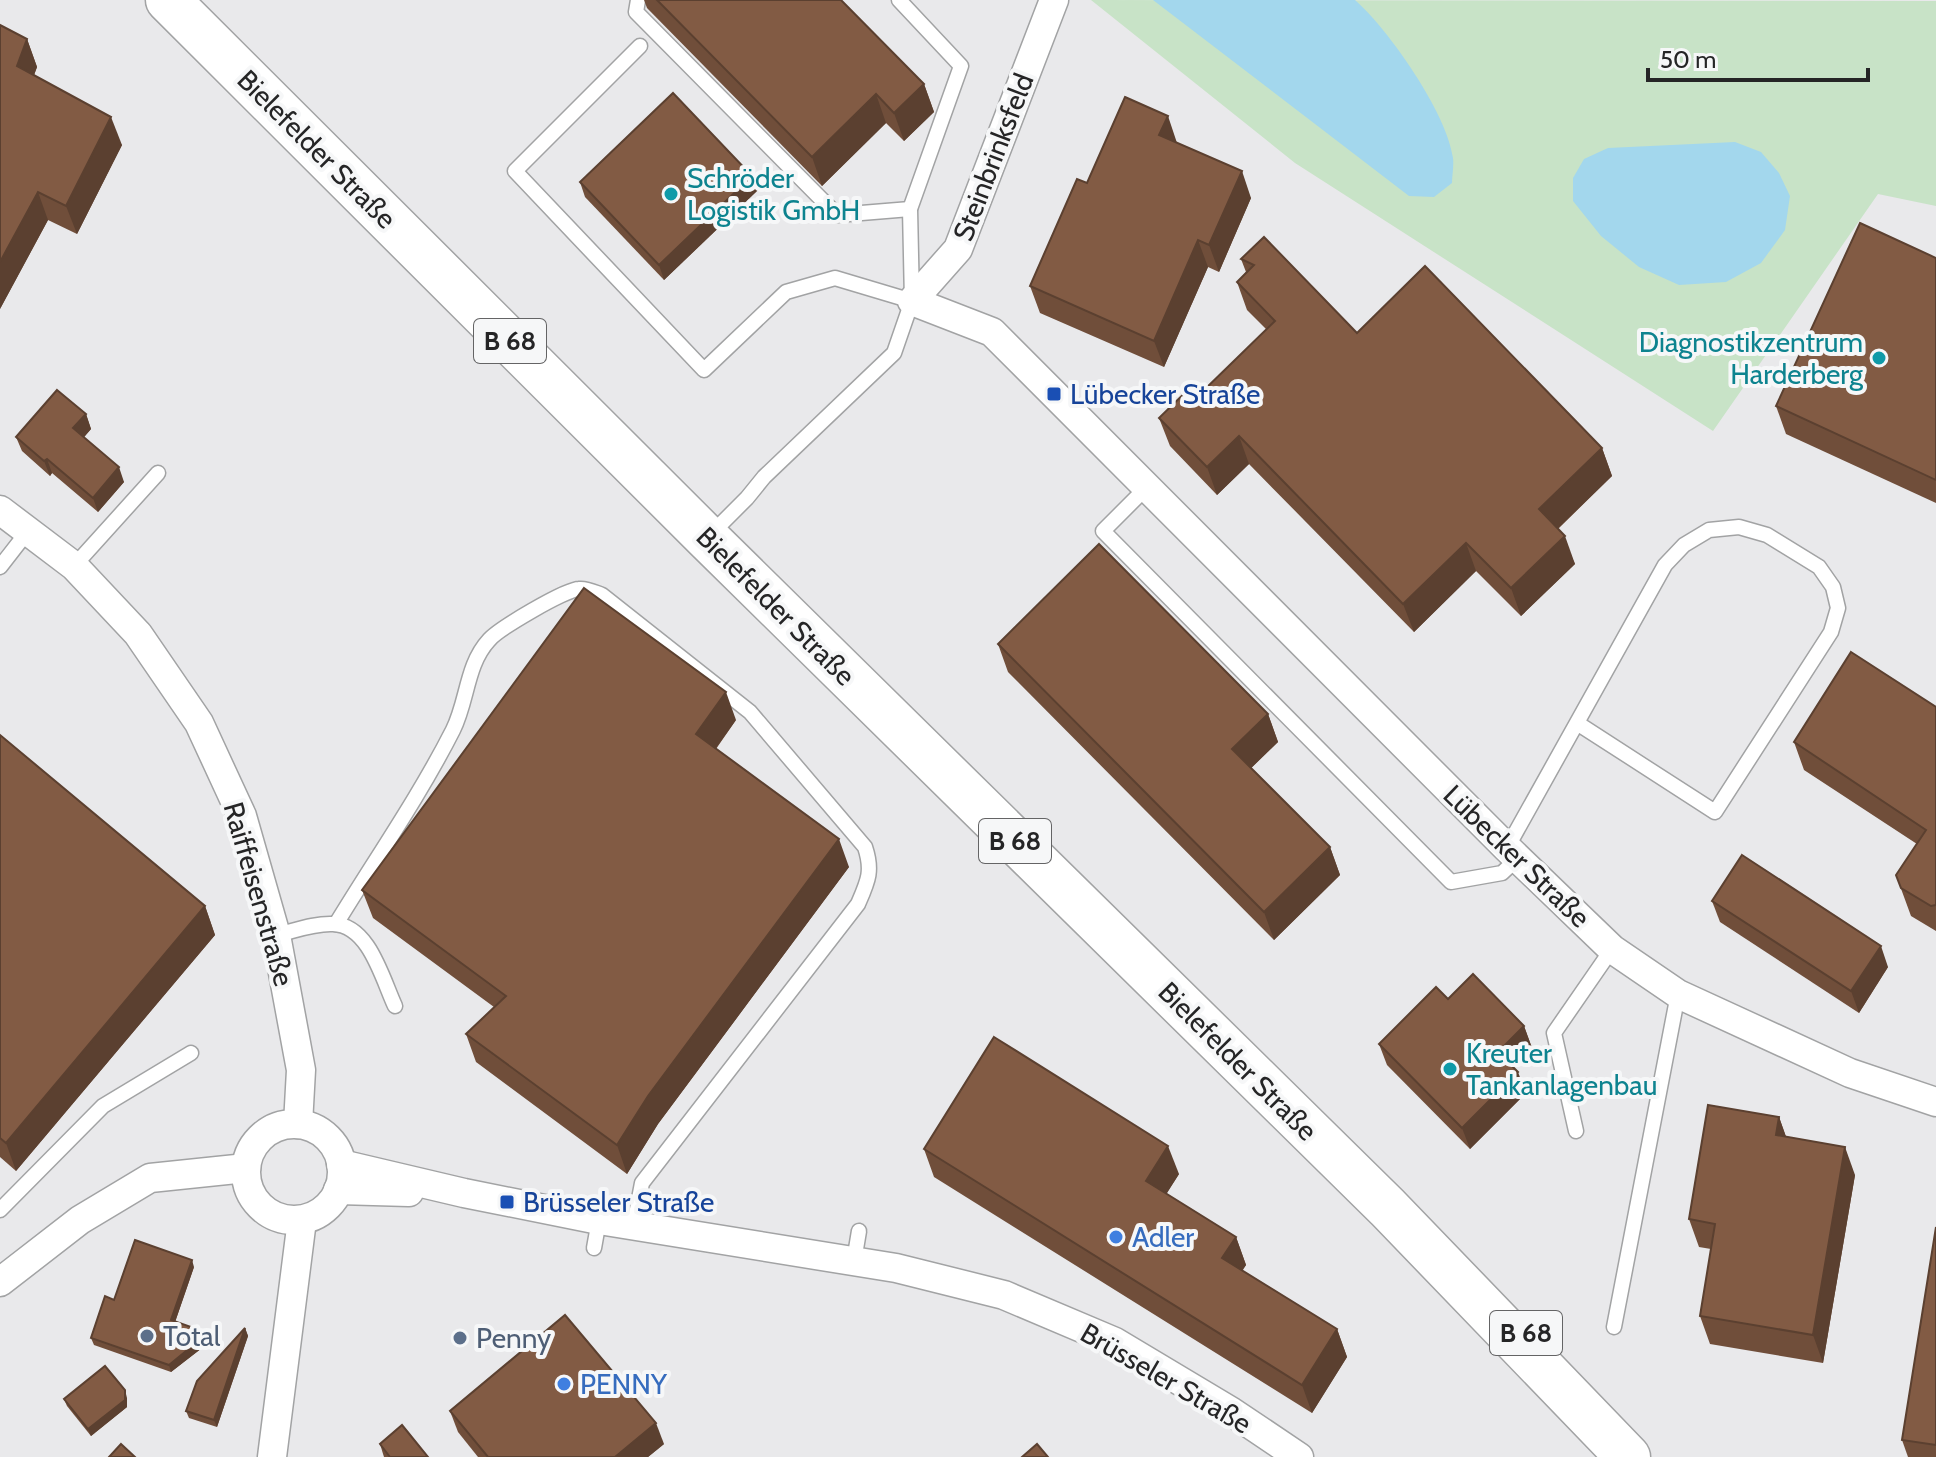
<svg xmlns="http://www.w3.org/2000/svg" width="1936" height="1457" font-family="Cabin,sans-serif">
  <rect width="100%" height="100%" fill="#e9e9eb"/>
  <polygon fill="#c8e3c7" points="1091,0 1936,1 1936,206 1878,194 1713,431 1295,163"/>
  <g fill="#a3d7ed">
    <path d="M 1153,0 L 1355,0 C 1389,30 1447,113 1453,158 C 1454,166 1452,176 1452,183 L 1434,197 L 1409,196 Z"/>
    <polygon points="1735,142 1761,152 1779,173 1790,196 1785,230 1761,263 1726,282 1679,285 1639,267 1601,236 1573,201 1573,178 1584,159 1608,148"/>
  </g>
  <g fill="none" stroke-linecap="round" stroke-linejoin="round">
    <defs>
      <g id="service">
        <polyline points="638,0 636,12 837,215 910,209"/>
        <polyline points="640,46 515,171 704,370 786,292 835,278 912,301"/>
        <polyline points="1147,487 1103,531 1451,882 1502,873 1518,858"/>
        <polyline points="710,535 747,498 764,477 894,353 912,301 910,209 961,66 899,0"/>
        <polyline points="74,566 158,473"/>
        <polyline points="0,567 28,531"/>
        <polyline points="1507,848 1665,565 1684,545 1709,530 1739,527 1767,535 1819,567 1833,587 1838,608 1831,632 1715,812 1577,723"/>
        <path d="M 336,924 C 375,860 419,797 453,730 C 468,700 466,665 489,640 C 498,629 566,589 579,589 C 587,588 594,592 602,595 L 750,712 L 865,847 C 873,871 868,881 858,904 L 642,1183 L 634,1225"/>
        <path d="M 276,935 C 294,931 314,923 333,924 C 369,925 382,978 395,1006"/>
        <polyline points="1576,1131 1554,1033 1612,949"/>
        <polyline points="0,1210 103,1106 191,1053"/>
        <polyline points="594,1248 599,1220"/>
        <polyline points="854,1261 859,1231"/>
        <polyline points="1614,1327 1678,994"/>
      </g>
      <g id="minor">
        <polyline points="1054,0 958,249 912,301 992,332 1507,848 1612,949 1678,994 1850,1073 1936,1102"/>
        <polyline points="0,510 74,566 138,634 199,723 242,816 276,935 301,1070 298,1124"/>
        <circle cx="294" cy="1172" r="48"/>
        <polyline points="341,1164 464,1193 599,1220 896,1268 1004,1295 1115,1342 1232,1412 1299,1457"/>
        <polyline points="338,1190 409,1192"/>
        <polyline points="0,1282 80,1220 150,1178 246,1168"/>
        <polyline points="272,1457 302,1220"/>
      </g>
      <polyline id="primary" points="168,0 707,538 1388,1208 1628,1457"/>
    </defs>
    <use href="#service" stroke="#a2a3a4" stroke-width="17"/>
    <use href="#minor" stroke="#a2a3a4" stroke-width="31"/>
    <use href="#primary" stroke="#a2a3a4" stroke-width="47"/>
    <use href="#service" stroke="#fff" stroke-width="14"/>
    <use href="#minor" stroke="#fff" stroke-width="28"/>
    <use href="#primary" stroke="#fff" stroke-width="44"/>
  </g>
  <g fill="#704e3a">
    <polygon points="644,0 841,0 924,84 934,112 904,141 886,123 822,186 647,8"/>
    <polygon points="27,39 37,67 34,75 122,145 77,234 48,220 0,309"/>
    <polygon points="1177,143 1251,198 1219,272 1208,267 1164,367 1040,313 1030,286 1087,183"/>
    <polygon points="752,176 758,190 664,280 585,197 580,182"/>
    <polygon points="1264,237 1357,333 1602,448 1612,476 1558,529 1575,564 1521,616 1476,571 1414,632 1249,464 1217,495 1170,446 1159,418 1201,393 1267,330 1247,310 1237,282 1246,272 1241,259"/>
    <polygon points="1936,258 1936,503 1786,434 1776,406"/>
    <polygon points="86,414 91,429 84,437 124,482 98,512 52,473 50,476 22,451 16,437"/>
    <polygon points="998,644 1268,714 1278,742 1251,768 1330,847 1340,875 1274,940 1008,672"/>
    <polygon points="1936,707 1936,931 1911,916 1896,875 1917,844 1804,770 1794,742"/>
    <polygon points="736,720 716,749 849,867 658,1124 627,1174 476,1062 466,1034 494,1007 373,918 362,890"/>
    <polygon points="0,735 205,906 215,935 16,1171 0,1157"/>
    <polygon points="1712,901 1888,967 1859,1013 1720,922"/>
    <polygon points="1448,999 1524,1026 1532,1048 1513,1066 1526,1093 1470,1149 1387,1065 1379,1044"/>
    <polygon points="1779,1117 1786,1137 1855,1175 1823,1363 1710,1344 1700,1316 1711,1249 1699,1247 1689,1219"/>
    <polygon points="924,1149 1179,1174 1166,1194 1236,1237 1246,1265 1242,1270 1337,1329 1347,1357 1312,1413 934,1177"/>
    <polygon points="1936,1227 1936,1457 1908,1457 1902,1440"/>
    <polygon points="194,1267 175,1322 208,1333 211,1341 171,1372 94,1345 91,1338 114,1300"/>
    <polygon points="245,1328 248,1336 217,1427 189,1418 186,1411"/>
    <polygon points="127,1398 127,1407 91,1436 67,1406 64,1399"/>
    <polygon points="450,1411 664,1444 648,1457 478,1457 458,1432"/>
    <polygon points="380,1444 428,1457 384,1457"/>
  </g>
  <g fill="#5b4030">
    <polygon points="27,39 37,67 27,94 17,66"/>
    <polygon points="924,84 934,112 904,141 894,113"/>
    <polygon points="876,94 886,123 822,186 812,157"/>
    <polygon points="1168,116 1177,143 1159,135"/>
    <polygon points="111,117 122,145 77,234 66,206"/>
    <polygon points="1242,171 1251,198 1219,272 1209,245"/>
    <polygon points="752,176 758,190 664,280 659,265"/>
    <polygon points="38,192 48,220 0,309 0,262"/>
    <polygon points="1198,240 1208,267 1164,367 1154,341"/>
    <polygon points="86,414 91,429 79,443 73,428"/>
    <polygon points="1239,436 1249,464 1217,495 1207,467"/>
    <polygon points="1602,448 1612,476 1549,537 1539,509"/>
    <polygon points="47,459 52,473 50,476 44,461"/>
    <polygon points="119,467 124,482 98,512 93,498"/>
    <polygon points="1565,536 1575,564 1521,616 1511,588"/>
    <polygon points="1466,543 1476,571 1414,632 1403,604"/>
    <polygon points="726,692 736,720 706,762 696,734"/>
    <polygon points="1268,714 1278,742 1242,777 1232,749"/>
    <polygon points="839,839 849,867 658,1124 627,1174 617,1145 648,1096"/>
    <polygon points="1330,847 1340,875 1274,940 1264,912"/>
    <polygon points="205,906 215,935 16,1171 6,1143"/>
    <polygon points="1881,946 1888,967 1859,1013 1851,991"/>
    <polygon points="1524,1026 1532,1048 1506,1073 1498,1052"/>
    <polygon points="1518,1072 1526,1093 1470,1149 1462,1128"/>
    <polygon points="1779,1117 1789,1145 1776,1135"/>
    <polygon points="1168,1146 1179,1174 1157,1209 1146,1181"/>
    <polygon points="1845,1147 1855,1175 1823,1363 1813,1335"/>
    <polygon points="1236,1237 1246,1265 1233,1286 1222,1258"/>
    <polygon points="192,1260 194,1267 173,1328 171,1320"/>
    <polygon points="245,1328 248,1336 217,1427 214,1420"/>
    <polygon points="1337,1329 1347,1357 1312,1413 1302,1385"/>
    <polygon points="208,1333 211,1341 171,1372 169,1365"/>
    <polygon points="125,1390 127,1398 127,1407 91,1436 88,1429"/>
    <polygon points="656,1423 664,1444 648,1457 615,1457"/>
  </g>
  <g fill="#825b44" stroke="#5b4030" stroke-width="2">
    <polygon points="657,0 841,0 924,84 894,113 876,94 812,157"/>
    <polygon points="0,25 27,39 17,66 111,117 66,206 38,192 0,262"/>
    <polygon points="673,93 752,176 659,265 580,182"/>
    <polygon points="1125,97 1168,116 1159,135 1242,171 1209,245 1198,240 1154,341 1030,286 1077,179 1087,183"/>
    <polygon points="1860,223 1936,258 1936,480 1776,406"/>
    <polygon points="1264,237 1357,333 1425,266 1602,448 1539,509 1565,536 1511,588 1466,543 1403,604 1239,436 1207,467 1159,418 1193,385 1201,393 1275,321 1237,282 1254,265 1241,259"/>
    <polygon points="57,390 86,414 73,428 119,467 93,498 47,459 44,461 16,437"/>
    <polygon points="1099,544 1268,714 1232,749 1330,847 1264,912 998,644"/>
    <polygon points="584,588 726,692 696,734 839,839 648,1096 617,1145 466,1034 506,996 362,890"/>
    <polygon points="1851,652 1936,707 1936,905 1931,906 1901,888 1896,875 1926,830 1794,742"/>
    <polygon points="0,735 205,906 6,1143 0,1138"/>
    <polygon points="1742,855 1881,946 1851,991 1712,901"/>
    <polygon points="1473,974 1524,1026 1498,1052 1518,1072 1462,1128 1379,1044 1436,987 1448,999"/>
    <polygon points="994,1037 1168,1146 1146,1181 1236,1237 1222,1258 1337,1329 1302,1385 924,1149"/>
    <polygon points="1708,1105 1779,1117 1776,1135 1845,1147 1813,1335 1700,1316 1715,1224 1689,1219"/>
    <polygon points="1936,1227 1936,1445 1902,1440"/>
    <polygon points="135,1240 192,1260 171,1320 208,1333 169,1365 91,1338 105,1296 114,1300"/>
    <polygon points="565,1315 656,1423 615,1457 488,1457 450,1411"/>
    <polygon points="245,1328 214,1420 186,1411 197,1381"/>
    <polygon points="105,1366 125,1390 125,1400 88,1429 64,1399"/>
    <polygon points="402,1425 428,1457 390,1457 380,1444"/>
    <polygon points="121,1444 135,1457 109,1457"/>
    <polygon points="1037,1444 1048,1457 1022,1457"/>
  </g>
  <g fill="#0f9aa8" stroke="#f6f7f8" stroke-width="3">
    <circle cx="671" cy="194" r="8"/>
    <circle cx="1879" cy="358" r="8"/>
    <circle cx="1450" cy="1069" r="8"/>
  </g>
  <g fill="#1a4fb4" stroke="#f6f7f8" stroke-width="3">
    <rect x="1046" y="386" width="16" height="16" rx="4"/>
    <rect x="499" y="1194" width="16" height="16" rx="4"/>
  </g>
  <g fill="#3f7fe0" stroke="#f6f7f8" stroke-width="3">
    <circle cx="1116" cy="1237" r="8"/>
    <circle cx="564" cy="1384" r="8"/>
  </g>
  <g fill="#5c6f8a" stroke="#f6f7f8" stroke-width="3">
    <circle cx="147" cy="1336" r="8"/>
    <circle cx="460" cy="1338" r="8"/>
  </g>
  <g text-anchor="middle" stroke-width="8" stroke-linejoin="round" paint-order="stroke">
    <g fill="#f6f7f8" stroke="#646465" stroke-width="2">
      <rect x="474" y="319" width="72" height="44" rx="6"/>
      <rect x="979" y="819" width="72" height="44" rx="6"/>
      <rect x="1490" y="1311" width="72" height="44" rx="6"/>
    </g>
    <g font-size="26" font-weight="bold" fill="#252526">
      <text x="510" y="350">B 68</text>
      <text x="1015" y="850">B 68</text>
      <text x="1526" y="1342">B 68</text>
    </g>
    <g font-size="28" fill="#252526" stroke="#f6f7f8">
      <text transform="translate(317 149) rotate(45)" y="10">Bielefelder Straße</text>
      <text transform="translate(993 157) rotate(-69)" y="10">Steinbrinksfeld</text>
      <text transform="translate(776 606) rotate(45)" y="10">Bielefelder Straße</text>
      <text transform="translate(1517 856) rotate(44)" y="10">Lübecker Straße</text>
      <text transform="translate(259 894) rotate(74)" y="10">Raiffeisenstraße</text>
      <text transform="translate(1238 1061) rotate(45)" y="10">Bielefelder Straße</text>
      <text transform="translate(1166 1378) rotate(30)" y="10">Brüsseler Straße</text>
    </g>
    <g font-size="28" fill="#0d838f" stroke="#f6f7f8" text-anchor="start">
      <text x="687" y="188">Schröder<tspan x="687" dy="32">Logistik GmbH</tspan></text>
      <text x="1863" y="352" text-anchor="end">Diagnostikzentrum<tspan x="1863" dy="32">Harderberg</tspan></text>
      <text x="1466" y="1063">Kreuter<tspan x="1466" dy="32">Tankanlagenbau</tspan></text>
    </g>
    <g font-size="28" fill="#164399" stroke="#f6f7f8" text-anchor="start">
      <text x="1070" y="404">Lübecker Straße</text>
      <text x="523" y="1212">Brüsseler Straße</text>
    </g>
    <g font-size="28" fill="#366cbe" stroke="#f6f7f8" text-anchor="start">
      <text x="1132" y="1247">Adler</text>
      <text x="580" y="1394">PENNY</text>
    </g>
    <g font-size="28" fill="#4e5e75" stroke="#f6f7f8" text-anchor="start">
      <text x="163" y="1346">Total</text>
      <text x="476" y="1348">Penny</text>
    </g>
  </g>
  <path d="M1648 68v12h220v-12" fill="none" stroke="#252526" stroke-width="4"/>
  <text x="1660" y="68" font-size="24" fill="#252526" stroke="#f6f7f8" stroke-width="6" paint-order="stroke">50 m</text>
</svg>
